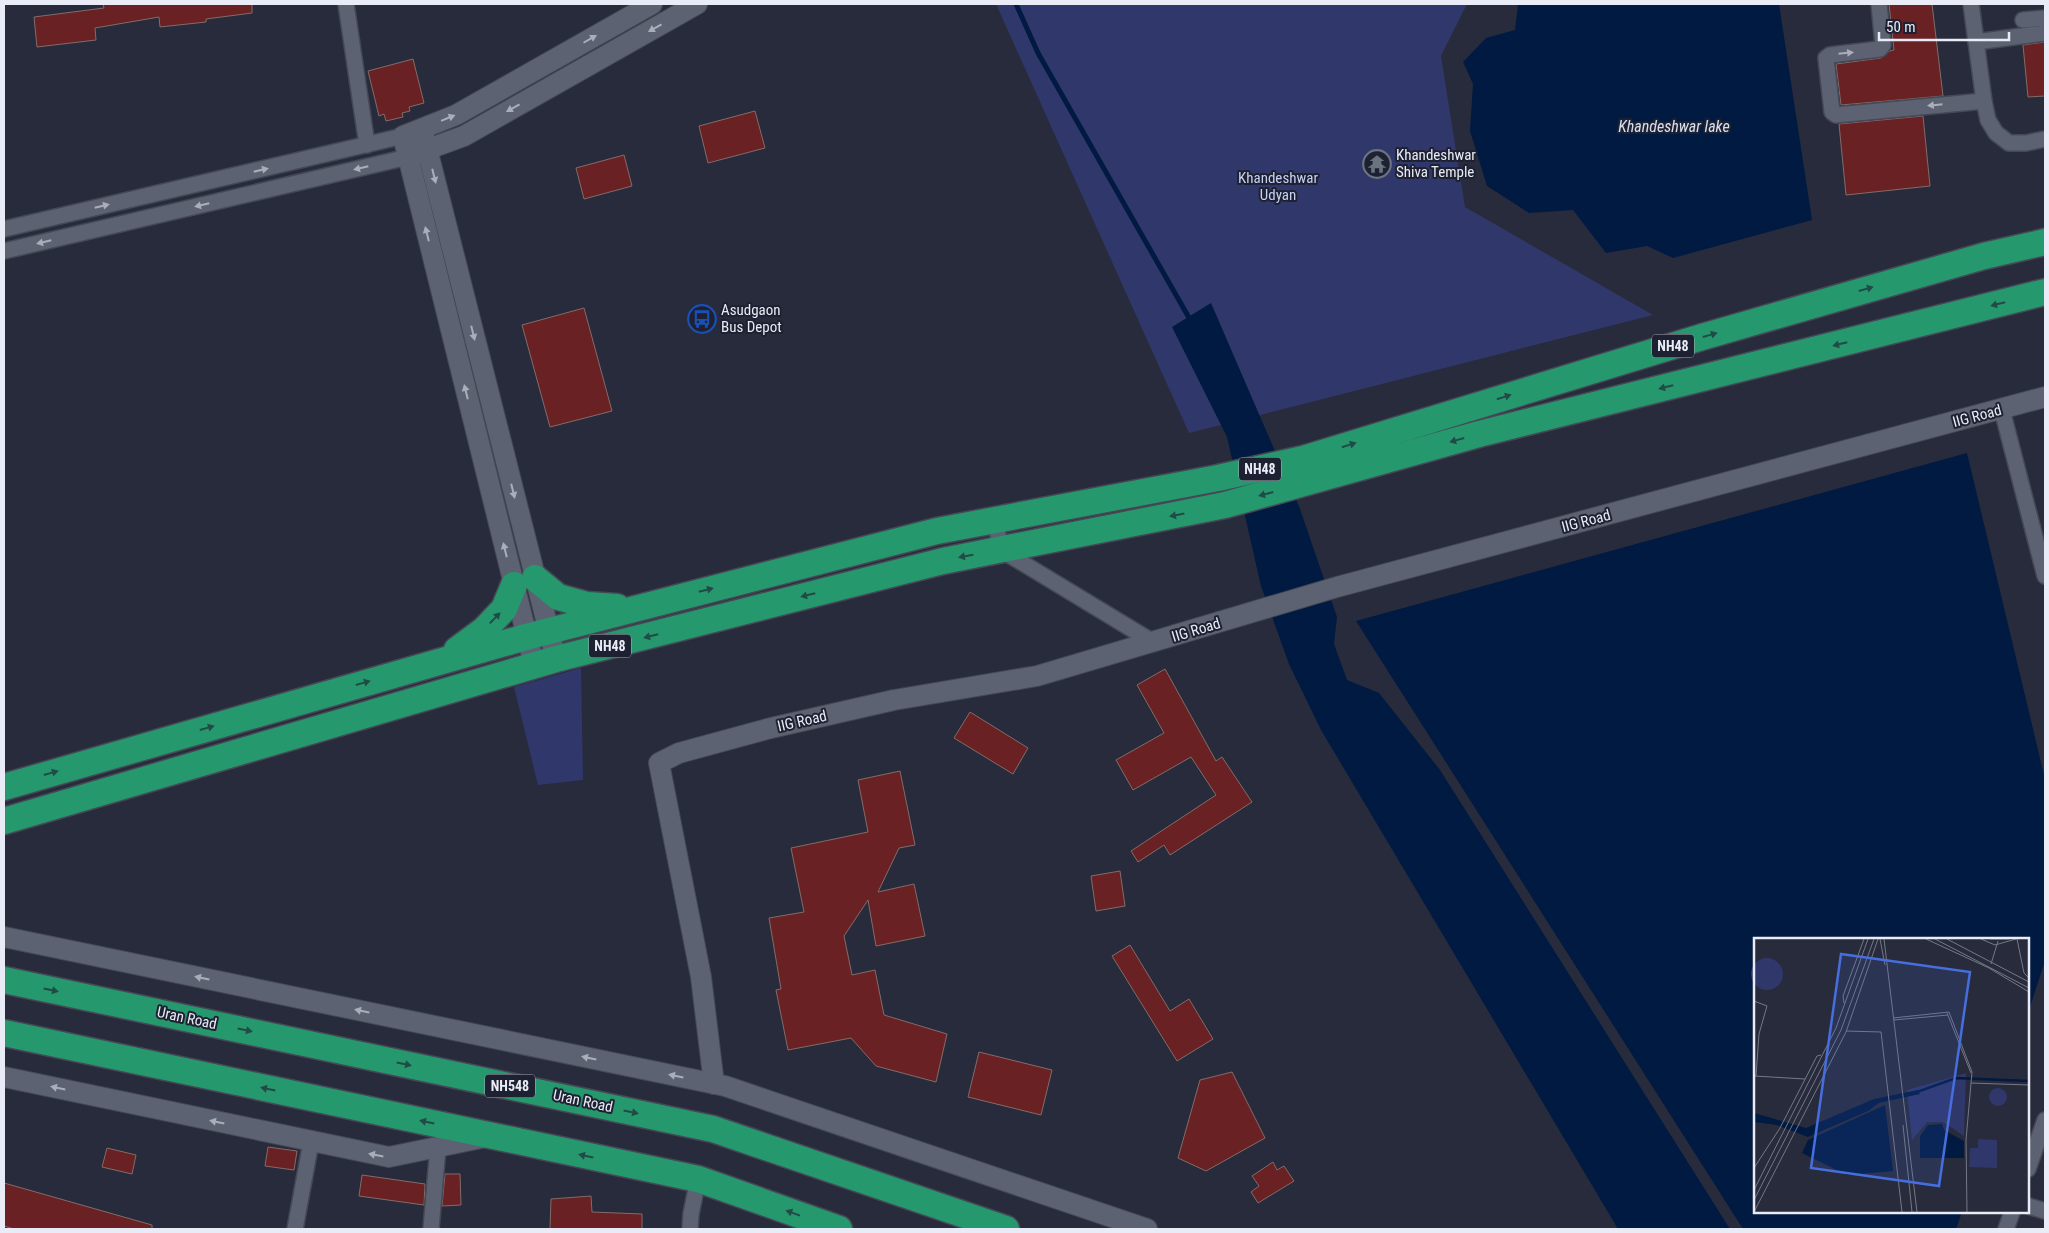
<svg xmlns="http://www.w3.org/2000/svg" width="2049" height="1233" font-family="'Roboto Condensed',sans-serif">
  <rect width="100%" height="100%" fill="#282b3b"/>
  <g fill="#30376a">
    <polygon points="996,4 1467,4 1441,56 1465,207 1653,315 1189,433"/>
    <polygon points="581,668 583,780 538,785 514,687"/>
  </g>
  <g fill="#011a42">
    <polygon points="1518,4 1779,4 1812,220 1673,258 1647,246 1606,253 1573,210 1529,213 1487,186 1470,131 1473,84 1463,62 1486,38 1515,30"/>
    <polygon points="1211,303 1300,509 1337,617 1334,644 1347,680 1379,693 1440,770 1730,1229 1618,1229 1321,730 1289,664 1261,586 1227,437 1172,327"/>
    <polygon points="1967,453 2045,779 2045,961 2028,1013 2028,939 1755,939 1755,1212 1962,1212 1956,1229 1743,1229 1356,621"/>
  </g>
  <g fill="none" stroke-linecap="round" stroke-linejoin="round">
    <polyline stroke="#011a42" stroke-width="5" points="1016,4 1038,53 1192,323"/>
  </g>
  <g fill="#692124" stroke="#826c6a">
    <polygon points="103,4 252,4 252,13 206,19 206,22 160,27 159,17 95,28 96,40 37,47 34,17 104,8"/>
    <polygon points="1889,4 1932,4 1943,96 1841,105 1836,64 1881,58 1890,51 1894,50"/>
    <polygon points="2045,42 2045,96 2028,97 2023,45"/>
    <polygon points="413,59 424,103 409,107 410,111 402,113 403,117 386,121 384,114 379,116 368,71"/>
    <polygon points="755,111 765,148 708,163 699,126"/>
    <polygon points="1923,116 1930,186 1846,195 1839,124"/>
    <polygon points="624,155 632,186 584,199 576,168"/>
    <polygon points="584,308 612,411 550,427 522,325"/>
    <polygon points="1165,669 1216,761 1222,757 1252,802 1170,855 1164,845 1138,862 1131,851 1216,795 1191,757 1133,790 1116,760 1164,733 1137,685"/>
    <polygon points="970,712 1028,748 1013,774 954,738"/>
    <polygon points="900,771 915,845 899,848 878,892 914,884 925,936 876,946 868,900 844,936 852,975 875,970 884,1015 947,1034 936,1082 876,1066 851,1038 788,1050 776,990 781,989 769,918 804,912 791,848 868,832 858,780"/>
    <polygon points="1120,871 1125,906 1096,911 1091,876"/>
    <polygon points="1130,945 1170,1011 1189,999 1213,1039 1177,1061 1112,956"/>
    <polygon points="979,1052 1052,1070 1041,1115 968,1097"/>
    <polygon points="1232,1072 1265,1138 1206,1171 1178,1158 1200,1080"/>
    <polygon points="268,1147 297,1151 294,1170 265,1166"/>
    <polygon points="107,1148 136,1155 132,1174 102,1167"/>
    <polygon points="1273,1162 1277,1170 1284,1166 1294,1181 1258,1203 1251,1192 1259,1186 1252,1176"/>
    <polygon points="445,1174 460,1174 461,1205 442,1206"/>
    <polygon points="362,1175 425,1184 424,1205 359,1196"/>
    <polygon points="4,1183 152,1225 152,1229 14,1229 4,1226"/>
    <polygon points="591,1196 592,1212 642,1214 642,1229 550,1229 551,1199"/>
  </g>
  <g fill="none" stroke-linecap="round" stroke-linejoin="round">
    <defs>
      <g id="minor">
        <polyline points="346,4 367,145"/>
        <polyline points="1879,4 1883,45 1880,49 1830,55 1826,58 1832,112 1836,115 1984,101"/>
        <polyline points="1971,4 1984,101 1988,120 1996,133 2009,143 2026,143 2045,139"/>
        <polyline points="2023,20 2045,18"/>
        <polyline points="1976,42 2045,33"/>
        <polyline points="4,229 403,136"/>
        <polyline points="4,251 408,157"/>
        <polyline points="2002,410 2045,576"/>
        <polyline points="995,520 1001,550 1153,642"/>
        <polyline points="2028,1169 2045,1120"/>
        <polyline points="2028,1206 2045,1211"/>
        <polyline points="295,1229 311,1142"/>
        <polyline points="431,1229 438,1147"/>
        <polyline points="690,1229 691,1214 698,1179"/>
        <polyline points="2006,1229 2012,1212"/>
      </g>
      <g id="tertiary">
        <polyline points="422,129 556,659"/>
        <polyline points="415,154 464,136 697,4"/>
        <polyline points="534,665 403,136 456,115 652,4"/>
        <polyline points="4,937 725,1086 1147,1229"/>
        <polyline points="4,1077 389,1157 486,1137"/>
        <polyline points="714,1084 701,977 659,763 679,753 771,728 894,700 1037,676 1337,587 2045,397"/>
      </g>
      <g id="trunk">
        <polyline points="535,578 558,597 587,605 617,607"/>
        <polyline points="457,650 484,630 504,609 514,585"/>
        <polyline points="4,787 526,637 937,531 1218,478 1303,459 1702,337 1984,256 2045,242"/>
        <polyline points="4,821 556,659 943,561 1225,505 1479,434 2045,292"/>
        <polyline points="4,980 713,1129 1006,1229"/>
        <polyline points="4,1033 698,1179 839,1229"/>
      </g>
    </defs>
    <use href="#minor" stroke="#454855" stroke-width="18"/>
    <use href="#tertiary" stroke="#454855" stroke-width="22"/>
    <use href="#trunk" stroke="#454855" stroke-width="29"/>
    <use href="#minor" stroke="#5d6273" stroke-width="15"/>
    <use href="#tertiary" stroke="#5d6273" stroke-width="20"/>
    <use href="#trunk" stroke="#26986e" stroke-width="26"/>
  </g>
  <defs><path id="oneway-solid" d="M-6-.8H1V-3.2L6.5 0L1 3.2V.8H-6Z" transform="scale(1.25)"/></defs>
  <g fill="#aaaebb">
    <use href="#oneway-solid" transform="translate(655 28) rotate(151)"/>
    <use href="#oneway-solid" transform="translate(590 39) rotate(-30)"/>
    <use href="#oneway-solid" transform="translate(1846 53) rotate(-6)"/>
    <use href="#oneway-solid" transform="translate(1935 105) rotate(174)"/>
    <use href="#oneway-solid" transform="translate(513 108) rotate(151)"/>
    <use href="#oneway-solid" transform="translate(448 118) rotate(-22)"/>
    <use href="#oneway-solid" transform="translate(361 168) rotate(167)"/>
    <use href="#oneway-solid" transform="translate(261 170) rotate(-13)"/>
    <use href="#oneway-solid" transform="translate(434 176) rotate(76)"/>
    <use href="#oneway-solid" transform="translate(202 205) rotate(167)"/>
    <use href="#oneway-solid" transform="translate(102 206) rotate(-13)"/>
    <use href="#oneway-solid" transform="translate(427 234) rotate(-104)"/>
    <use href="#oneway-solid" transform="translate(44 242) rotate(167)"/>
    <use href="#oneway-solid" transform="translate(473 333) rotate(76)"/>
    <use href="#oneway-solid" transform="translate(466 392) rotate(-104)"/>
    <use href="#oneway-solid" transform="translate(513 491) rotate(76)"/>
    <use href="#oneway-solid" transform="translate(505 550) rotate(-104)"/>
    <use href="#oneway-solid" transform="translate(202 978) rotate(-168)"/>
    <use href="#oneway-solid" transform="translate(362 1011) rotate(-168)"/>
    <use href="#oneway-solid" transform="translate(589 1058) rotate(-168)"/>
    <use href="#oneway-solid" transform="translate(676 1076) rotate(-168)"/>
    <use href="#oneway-solid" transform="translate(58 1088) rotate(-168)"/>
    <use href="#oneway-solid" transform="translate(217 1122) rotate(-168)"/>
    <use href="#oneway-solid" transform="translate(376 1155) rotate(-169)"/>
  </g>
  <g fill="#214b46">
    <use href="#oneway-solid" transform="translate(1866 289) rotate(-16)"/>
    <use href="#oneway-solid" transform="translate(1998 304) rotate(166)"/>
    <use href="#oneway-solid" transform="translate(1710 335) rotate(-16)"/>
    <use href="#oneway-solid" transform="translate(1840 344) rotate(166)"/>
    <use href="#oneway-solid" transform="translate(1666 387) rotate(166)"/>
    <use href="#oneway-solid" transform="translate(1504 397) rotate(-17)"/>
    <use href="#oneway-solid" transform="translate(1457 440) rotate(164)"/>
    <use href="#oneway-solid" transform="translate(1349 445) rotate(-17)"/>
    <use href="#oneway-solid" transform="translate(1266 494) rotate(165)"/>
    <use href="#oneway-solid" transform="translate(1177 515) rotate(169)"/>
    <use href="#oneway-solid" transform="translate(966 556) rotate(170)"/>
    <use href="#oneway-solid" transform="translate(706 590) rotate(-14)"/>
    <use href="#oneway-solid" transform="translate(808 595) rotate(166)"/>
    <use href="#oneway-solid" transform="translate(495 618) rotate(-46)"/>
    <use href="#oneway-solid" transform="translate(651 636) rotate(166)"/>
    <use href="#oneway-solid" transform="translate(363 683) rotate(-16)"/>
    <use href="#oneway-solid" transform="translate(207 728) rotate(-16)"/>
    <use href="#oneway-solid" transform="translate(51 773) rotate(-16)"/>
    <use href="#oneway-solid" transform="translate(51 990) rotate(12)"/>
    <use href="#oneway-solid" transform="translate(245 1030) rotate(12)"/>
    <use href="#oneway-solid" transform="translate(404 1064) rotate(12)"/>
    <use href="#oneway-solid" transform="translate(268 1089) rotate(-168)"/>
    <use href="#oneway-solid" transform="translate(631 1112) rotate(12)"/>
    <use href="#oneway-solid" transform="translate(427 1122) rotate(-168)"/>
    <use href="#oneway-solid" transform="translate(586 1156) rotate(-168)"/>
    <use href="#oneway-solid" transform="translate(793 1213) rotate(-160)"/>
  </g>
  <defs>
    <symbol id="temple-ring" viewBox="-11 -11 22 22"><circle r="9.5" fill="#1e2131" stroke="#6b7280" stroke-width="1.5"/><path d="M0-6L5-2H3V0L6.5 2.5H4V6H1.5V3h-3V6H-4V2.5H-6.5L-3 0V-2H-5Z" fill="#6b7280"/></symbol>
    <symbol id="bus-ring" viewBox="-11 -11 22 22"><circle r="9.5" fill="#1e2131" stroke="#1a4fb4" stroke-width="1.5"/><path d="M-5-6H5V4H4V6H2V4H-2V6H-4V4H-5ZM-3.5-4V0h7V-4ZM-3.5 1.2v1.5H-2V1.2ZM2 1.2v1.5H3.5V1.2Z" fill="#1a4fb4"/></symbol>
  </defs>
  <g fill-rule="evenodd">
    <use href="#temple-ring" x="1361" y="148" width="32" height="32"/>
    <use href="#bus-ring" x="686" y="303" width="32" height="32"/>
  </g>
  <g text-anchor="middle" stroke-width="4" stroke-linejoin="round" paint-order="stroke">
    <g fill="#1e2131" stroke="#acafbb" stroke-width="1">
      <rect x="1652" y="334.5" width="42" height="23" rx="4"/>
      <rect x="1239" y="457.5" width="42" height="23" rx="4"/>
      <rect x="589" y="634.5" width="42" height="23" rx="4"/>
      <rect x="485" y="1074.5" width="50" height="23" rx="4"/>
    </g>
    <g font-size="14" font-weight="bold" fill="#e9ecf6">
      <text x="1673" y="351">NH48</text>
      <text x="1260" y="474">NH48</text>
      <text x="610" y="651">NH48</text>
      <text x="510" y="1091">NH548</text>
    </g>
    <g font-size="15" fill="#e9ecf6" stroke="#1e2131" text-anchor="start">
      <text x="1396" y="160">Khandeshwar<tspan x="1396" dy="17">Shiva Temple</tspan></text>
      <text x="721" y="315">Asudgaon<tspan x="721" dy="17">Bus Depot</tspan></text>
    </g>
    <g font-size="15" fill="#c7d0f5" stroke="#1e2131">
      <text x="1278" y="183">Khandeshwar<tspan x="1278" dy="17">Udyan</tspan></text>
    </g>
    <g font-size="15" fill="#e9ecf6" stroke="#1e2131">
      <text transform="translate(1977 416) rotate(-15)" y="5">IIG Road</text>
      <text transform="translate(1586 521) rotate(-15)" y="5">IIG Road</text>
      <text transform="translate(1196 630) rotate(-17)" y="5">IIG Road</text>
      <text transform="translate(802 721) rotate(-13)" y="5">IIG Road</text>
      <text transform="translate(187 1018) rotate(12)" y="5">Uran Road</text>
      <text transform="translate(583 1101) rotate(12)" y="5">Uran Road</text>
    </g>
    <g font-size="16" font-style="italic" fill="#d5e0f1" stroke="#1e2131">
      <text x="1674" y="132">Khandeshwar lake</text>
    </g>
  </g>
  <g transform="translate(1754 938)">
    <rect width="275" height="275" fill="#282b3b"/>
    <path d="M-3 36a16 16 0 1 1 32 0a16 16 0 1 1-32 0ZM 212,135 L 210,198 L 189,184 L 173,184 L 158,202 L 153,152 ZM235 159a9 9 0 1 1 18 0a9 9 0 1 1-18 0ZM 224,201 L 243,202 L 243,230 L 215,229 L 216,210 L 224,210 Z" fill="#30376a"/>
    <path d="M 164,152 L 166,156 L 125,165 L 114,173 L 54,199 L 23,187 L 0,184 L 0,175 L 52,190 L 120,161 ZM 131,167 L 139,233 L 93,237 L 48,215 L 54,202 ZM 188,186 L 190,192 L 210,203 L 210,220 L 166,220 L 166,198 L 174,187 Z" fill="#011a42"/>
    <path fill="none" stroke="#011a42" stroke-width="2.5" d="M 163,154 L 202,140 L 275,143"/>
    <path fill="none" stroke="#757886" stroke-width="1" d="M 126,1 L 131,27M 130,1 L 163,274M 172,1 L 235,30 L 275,54M 181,1 L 275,50M 193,1 L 275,44M 227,1 L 241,7 L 262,1M 236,1 L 255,1M 263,1 L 270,35 L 275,40M 237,26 L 244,3M 0,63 L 13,68 L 5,96 L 2,138M 90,65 L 89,58 L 110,1M 193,75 L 217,135M 139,80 L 195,74 L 218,134 L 212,202 L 213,274M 140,82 L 194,77M 92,93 L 127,94 L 148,274M 0,138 L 51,141M 217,145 L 275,147M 149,187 L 158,274M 0,230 L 26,190 L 63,118 L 67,117M 0,252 L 82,90 L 114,1M 0,262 L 87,92 L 120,1M 0,274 L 92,94 L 124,1"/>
    <path fill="#466ede" fill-opacity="0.15" stroke="#466ede" stroke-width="2.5" d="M 87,16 L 216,34 L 185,248 L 57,230 Z"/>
    <rect width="275" height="275" fill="none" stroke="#e9ecf6" stroke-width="2.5"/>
  </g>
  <rect width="2049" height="1233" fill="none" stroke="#e9ecf6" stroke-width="10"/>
  <path d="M1879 32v8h130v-8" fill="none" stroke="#e9ecf6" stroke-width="2.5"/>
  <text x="1886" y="32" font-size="15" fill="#e9ecf6" stroke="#1e2131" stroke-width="4" paint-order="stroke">50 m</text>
</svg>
